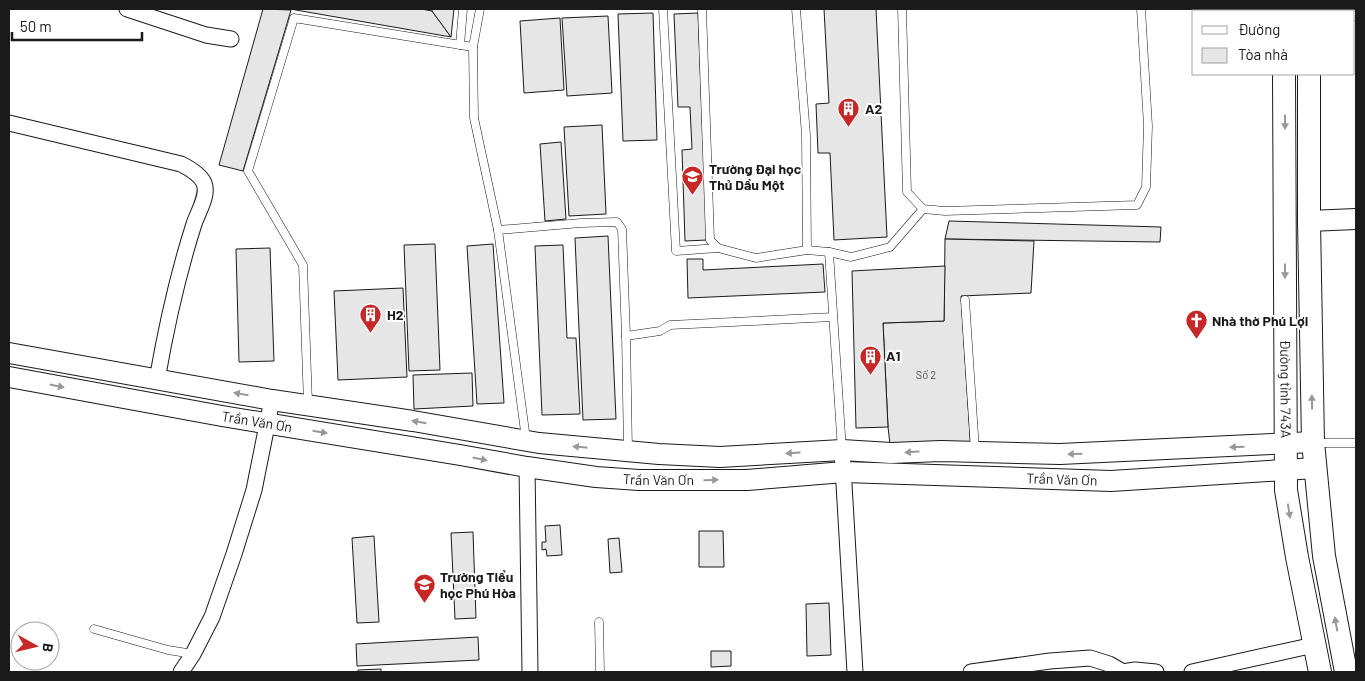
<svg xmlns="http://www.w3.org/2000/svg" width="1365" height="681" font-family="Barlow,sans-serif">
  <rect width="100%" height="100%" fill="#fff"/>
  <g fill="#e6e6e6" stroke="#1a1a1a">
    <polygon points="263,9 291,10 243,171 219,165"/>
    <polygon points="290,9 421,9 432,11 451,37"/>
    <polygon points="432,9 454,9 451,37 432,11"/>
    <polygon points="824,9 876,9 887,237 834,240 830,153 818,153 816,104 829,103"/>
    <polygon points="653,13 657,140 623,141 618,14"/>
    <polygon points="698,13 707,240 685,241 682,150 692,149 690,107 678,107 674,14"/>
    <polygon points="608,16 612,93 567,96 562,18"/>
    <polygon points="560,18 564,90 524,93 520,21"/>
    <polygon points="602,125 606,214 569,216 564,127"/>
    <polygon points="561,142 566,219 545,221 540,144"/>
    <polygon points="949,221 1161,227 1160,242 945,239"/>
    <polygon points="608,236 616,419 583,420 575,238"/>
    <polygon points="945,239 1034,241 1031,293 961,296 971,452 891,453 888,427 883,323 944,321"/>
    <polygon points="435,244 440,370 409,371 404,245"/>
    <polygon points="493,244 504,403 477,404 467,246"/>
    <polygon points="563,245 567,338 576,338 580,414 542,415 535,246"/>
    <polygon points="270,248 274,361 239,362 236,249"/>
    <polygon points="687,259 703,259 703,270 823,264 825,292 688,298"/>
    <polygon points="945,266 944,321 883,323 888,427 856,428 852,271"/>
    <polygon points="403,288 407,377 338,380 334,291"/>
    <polygon points="472,373 473,406 414,409 413,375"/>
    <polygon points="560,525 562,555 547,556 546,549 542,550 542,542 546,542 545,526"/>
    <polygon points="699,531 723,531 724,567 699,567"/>
    <polygon points="473,532 476,618 455,619 451,533"/>
    <polygon points="374,536 379,622 357,623 352,538"/>
    <polygon points="619,538 622,572 610,573 608,539"/>
    <polygon points="829,603 831,655 807,656 806,604"/>
    <polygon points="478,637 479,660 357,666 356,644"/>
    <polygon points="711,651 731,651 731,666 711,667"/>
    <polygon points="381,669 381,672 358,672 358,670"/>
  </g>
  <g fill="none" stroke-linecap="round" stroke-linejoin="round">
    <defs>
      <g id="service">
        <polyline points="480,9 473,47 474,118 498,230 526,439"/>
        <polyline points="663,9 676,251 718,248"/>
        <polyline points="702,9 710,240 718,248 756,258 807,250 829,252 851,257 890,247 923,209"/>
        <polyline points="796,9 806,135 807,250"/>
        <polyline points="902,9 907,192 923,209 945,211 1137,205 1146,187 1148,126 1141,9"/>
        <polyline points="1354,16 1356,16"/>
        <polyline points="460,45 463,9"/>
        <polyline points="498,230 581,223 617,222 622,229 626,336 628,450"/>
        <polyline points="829,252 842,450"/>
        <polyline points="965,300 975,450"/>
        <polyline points="626,336 660,331 670,325 833,317"/>
        <polyline points="308,403 303,265 248,171 294,18 473,47"/>
        <polyline points="1316,443 1356,443"/>
        <polyline points="599,622 600,672"/>
        <polyline points="94,629 168,650 193,654"/>
      </g>
      <g id="minor">
        <polyline points="127,9 206,35 231,39"/>
        <path d="M 9,123 L 181,164 C 189,168 200,174 204,183 C 209,195 198,212 194,224 C 178,274 166,328 157,380"/>
        <polyline points="842,450 855,672"/>
        <polyline points="527,467 530,672"/>
        <polyline points="181,672 193,654 212,617 234,554 254,490 272,400"/>
        <polyline points="971,672 1050,661 1090,658 1109,664 1123,672 1135,670 1156,672"/>
        <polyline points="1192,672 1314,645"/>
      </g>
      <g id="tertiary">
        <polyline points="1309,221 1356,219"/>
        <polyline points="9,353 272,400 413,421 539,443 659,454 720,457 842,450 891,453 941,451 1060,454 1313,442"/>
        <path id="s1" d="M 9,377 L 222,416 L 460,455 L 527,467 L 596,477 L 639,480 L 747,480 L 844,472 L 1111,481 L 1315,468"/>
      </g>
      <g id="secondary">
        <polyline points="1284,9 1284,11"/>
        <polyline points="1309,11 1309,9"/>
        <path id="s2" d="M 1284,74 L 1286,490 L 1297,557 L 1320,672"/>
        <polyline points="1309,74 1309,221 1313,442 1324,556 1346,672"/>
      </g>
    </defs>
    <use href="#service" stroke="#1a1a1a" stroke-width="9"/>
    <use href="#minor" stroke="#1a1a1a" stroke-width="17"/>
    <use href="#tertiary" stroke="#1a1a1a" stroke-width="22"/>
    <use href="#secondary" stroke="#1a1a1a" stroke-width="24"/>
    <use href="#service" stroke="#fff" stroke-width="8"/>
    <use href="#minor" stroke="#fff" stroke-width="15"/>
    <use href="#tertiary" stroke="#fff" stroke-width="20"/>
    <use href="#secondary" stroke="#fff" stroke-width="22"/>
  </g>
  <defs><path id="oneway-solid" d="M-6-.8H1V-3.2L6.5 0L1 3.2V.8H-6Z" transform="scale(1.25)"/></defs>
  <g fill="#989898">
    <use href="#oneway-solid" transform="translate(1285 122) rotate(90)"/>
    <use href="#oneway-solid" transform="translate(1285 271) rotate(90)"/>
    <use href="#oneway-solid" transform="translate(57 386) rotate(11)"/>
    <use href="#oneway-solid" transform="translate(241 394) rotate(-170)"/>
    <use href="#oneway-solid" transform="translate(1312 402) rotate(-91)"/>
    <use href="#oneway-solid" transform="translate(419 422) rotate(-170)"/>
    <use href="#oneway-solid" transform="translate(320 432) rotate(9)"/>
    <use href="#oneway-solid" transform="translate(580 447) rotate(-174)"/>
    <use href="#oneway-solid" transform="translate(1237 447) rotate(178)"/>
    <use href="#oneway-solid" transform="translate(912 452) rotate(177)"/>
    <use href="#oneway-solid" transform="translate(793 453) rotate(177)"/>
    <use href="#oneway-solid" transform="translate(1075 454) rotate(178)"/>
    <use href="#oneway-solid" transform="translate(480 459) rotate(11)"/>
    <use href="#oneway-solid" transform="translate(711 480) rotate(-1)"/>
    <use href="#oneway-solid" transform="translate(1289 511) rotate(81)"/>
    <use href="#oneway-solid" transform="translate(1336 624) rotate(-101)"/>
  </g>
  <defs>
    <symbol id="building-pin" viewBox="-11 -11 22 30"><path d="M0 17L-7.5 6A9.5 9.5 0 1 1 7.5 6Z" fill="#c62828" stroke="#fff"/><path d="M-4-6H4V6H1V3H-1V6H-4ZM-2.5-4.3h1.7v1.8h-1.7ZM.8-4.3h1.7v1.8H.8ZM-2.5-1h1.7V.8h-1.7ZM.8-1h1.7V.8H.8Z" fill="#fff"/></symbol>
    <symbol id="university-pin" viewBox="-11 -11 22 30"><path d="M0 17L-7.5 6A9.5 9.5 0 1 1 7.5 6Z" fill="#c62828" stroke="#fff"/><path d="M0-5L7-2L0 1L-7-2ZM-4 1L0 2.5L4 1V4Q0 6-4 4Z" fill="#fff"/></symbol>
    <symbol id="church-pin" viewBox="-11 -11 22 30"><path d="M0 17L-7.5 6A9.5 9.5 0 1 1 7.5 6Z" fill="#c62828" stroke="#fff"/><path d="M-1.2-6h2.4v3.5h3.3v2.4h-3.3V6h-2.4V-.1h-3.3v-2.4h3.3Z" fill="#fff"/></symbol>
    <symbol id="school-pin" viewBox="-11 -11 22 30"><path d="M0 17L-7.5 6A9.5 9.5 0 1 1 7.5 6Z" fill="#c62828" stroke="#fff"/><path d="M0-5L7-2L0 1L-7-2ZM-4 1L0 2.5L4 1V4Q0 6-4 4Z" fill="#fff"/></symbol>
  </defs>
  <g fill-rule="evenodd">
    <use href="#building-pin" x="836" y="96" width="25" height="34"/>
    <use href="#university-pin" x="680" y="164" width="25" height="34"/>
    <use href="#building-pin" x="358" y="302" width="25" height="34"/>
    <use href="#church-pin" x="1184" y="308" width="25" height="34"/>
    <use href="#building-pin" x="858" y="344" width="25" height="34"/>
    <use href="#school-pin" x="412" y="572" width="25" height="34"/>
  </g>
  <g text-anchor="middle" stroke-width="4" stroke-linejoin="round" paint-order="stroke">
    <g font-size="11" fill="#4d4d4d">
      <text x="926" y="379">Số 2</text>
    </g>
    <g font-size="14" font-weight="bold" fill="#1a1a1a" stroke="#fff" text-anchor="start">
      <text x="865" y="114">A2</text>
      <text x="709" y="174">Trường Đại học<tspan x="709" dy="16">Thủ Dầu Một</tspan></text>
      <text x="387" y="320">H2</text>
      <text x="1212" y="326">Nhà thờ Phú Lợi</text>
      <text x="886" y="361">A1</text>
      <text x="440" y="582">Trường Tiểu<tspan x="440" dy="16">học Phú Hòa</tspan></text>
    </g>
    <g font-size="14" fill="#1a1a1a" stroke="#fff">
      <text dy="5" stroke="none"><textPath href="#s2" startOffset="315">Đường tỉnh 743A</textPath></text>
      <text dy="5" stroke="none"><textPath href="#s1" startOffset="252">Trần Văn Ơn</textPath></text>
      <text dy="5" stroke="none"><textPath href="#s1" startOffset="658">Trần Văn Ơn</textPath></text>
      <text dy="5" stroke="none"><textPath href="#s1" startOffset="1062">Trần Văn Ơn</textPath></text>
    </g>
  </g>
  <rect width="1365" height="681" fill="none" stroke="#1a1a1a" stroke-width="20"/>
  <rect x="1192" y="10" width="162" height="65" fill="#ffffff" stroke="#a3a3a3"/>
  <rect x="1202" y="26" width="25" height="8" fill="#ffffff" stroke="#a3a3a3"/>
  <text x="1238" y="35" font-size="15" fill="#1a1a1a">Đường</text>
  <rect x="1202" y="48" width="25" height="15" fill="#e6e6e6" stroke="#a3a3a3"/>
  <text x="1238" y="60" font-size="15" fill="#1a1a1a">Tòa nhà</text>
  <g transform="translate(35 646) rotate(98)"><circle r="24" fill="#ffffff" stroke="#a3a3a3"/>
  <path d="M0-4L9 19L0 12L-9 19Z" fill="#c62828"/>
  <text y="-8" font-size="14" font-weight="bold" text-anchor="middle" fill="#1a1a1a">B</text>
  </g>
  <path d="M12 32v8h130v-8" fill="none" stroke="#1a1a1a" stroke-width="2.5"/>
  <text x="20" y="32" font-size="15" fill="#1a1a1a" stroke="#ffffff" stroke-width="4" paint-order="stroke">50 m</text>
</svg>
